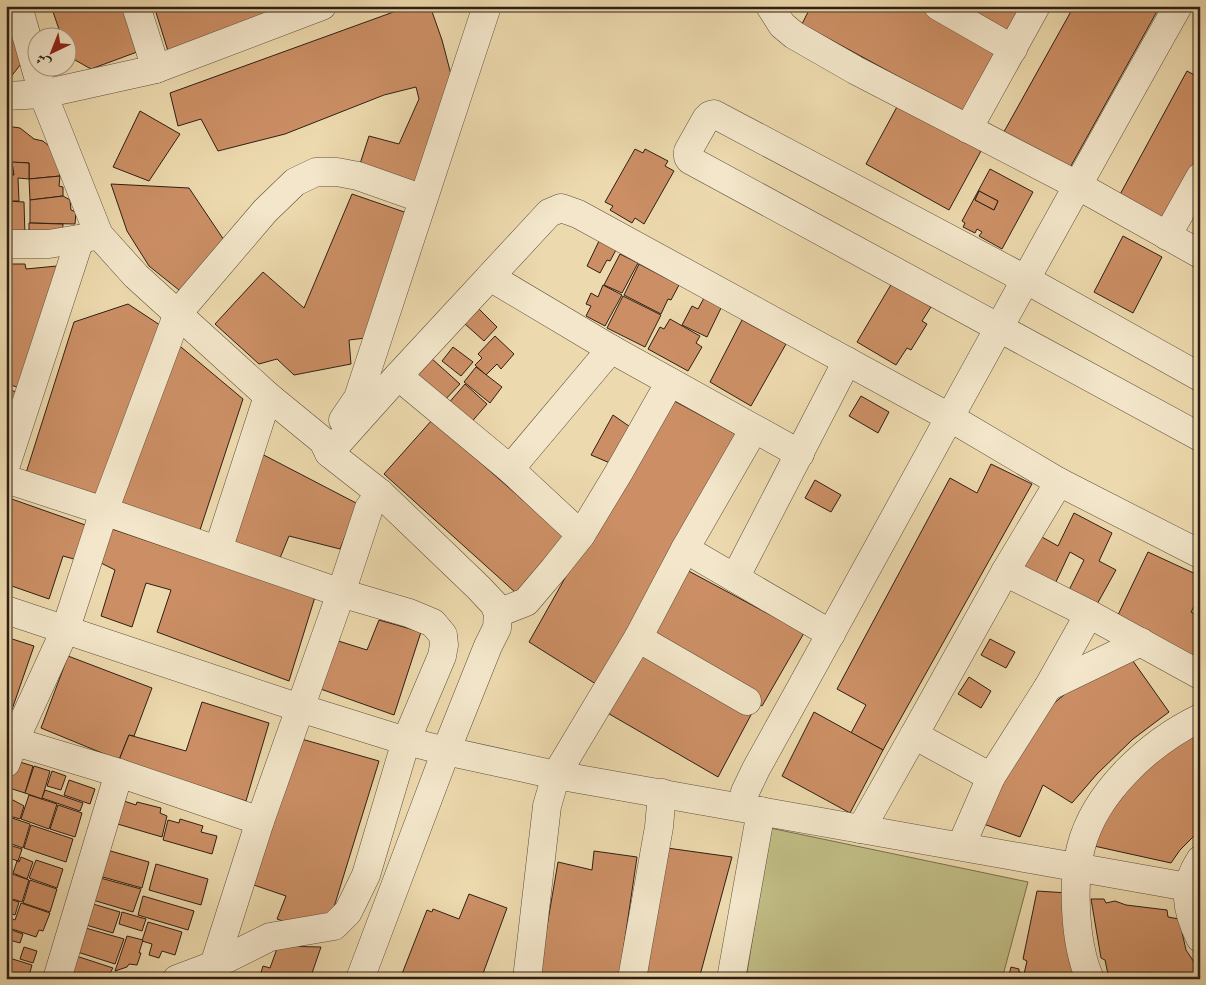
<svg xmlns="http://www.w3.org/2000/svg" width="1206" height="985" font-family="'Libre Caslon Text',Amiri,serif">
  <rect width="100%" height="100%" fill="#ecd9ad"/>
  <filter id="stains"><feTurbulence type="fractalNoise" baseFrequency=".004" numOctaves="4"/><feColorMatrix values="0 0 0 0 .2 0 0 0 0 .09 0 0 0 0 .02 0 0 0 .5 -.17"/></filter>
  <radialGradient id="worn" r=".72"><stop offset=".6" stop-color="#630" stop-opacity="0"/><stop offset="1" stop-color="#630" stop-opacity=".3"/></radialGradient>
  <polygon fill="#c0bc84" stroke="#776e4c" points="770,828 1028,882 1002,979 746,979"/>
  <g fill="#cc8f65" stroke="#2e1f15" fill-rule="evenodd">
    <polygon points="51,6 123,6 137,52 91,69 68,56 68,38 62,38"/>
    <polygon points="154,6 301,6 168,51"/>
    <polygon points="410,6 430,6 442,40 454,86 422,190 359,167 369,136 399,144 419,99 416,87 384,95 285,134 218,151 201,119 178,126 170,93"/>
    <polygon points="811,6 919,6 1011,55 976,119 802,24"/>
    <polygon points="964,6 1040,6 1023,39"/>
    <polygon points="1074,6 1160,6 1067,173 1001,137"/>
    <polygon points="6,8 24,60 6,83"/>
    <polygon points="1187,71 1200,78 1200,191 1177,233 1117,200"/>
    <polygon points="898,105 981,151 949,210 866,164"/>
    <polygon points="140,111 180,134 149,181 113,167"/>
    <polygon points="6,126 20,128 34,139 43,141 55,151 59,162 60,176 29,179 29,163 6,162"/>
    <polygon points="635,149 643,153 645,149 668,161 665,166 674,171 644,224 635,218 632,223 610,210 613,206 605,202"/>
    <polygon points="6,162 12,162 14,175 6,175"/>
    <polygon points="12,162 29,163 29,179 18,178 19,201 6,201 6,175 14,175"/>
    <path d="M 990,169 L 1033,192 L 1002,249 L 979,236 L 982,232 L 977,229 L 975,233 L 963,227 L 965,223 L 962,221 ZM 979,191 L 998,201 L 994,210 L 975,200 Z"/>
    <polygon points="60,176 59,186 63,187 63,196 30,200 29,179"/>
    <polygon points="111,184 189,188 228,246 184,294 149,266 127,231"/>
    <polygon points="979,191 998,201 994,210 975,200"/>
    <polygon points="352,194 413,215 374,337 349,340 351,364 294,375 277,359 259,364 215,324 263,272 304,308"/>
    <polygon points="63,196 70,200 71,210 76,212 75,224 30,223 30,200"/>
    <polygon points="6,201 24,202 25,237 6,236"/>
    <polygon points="29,223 63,224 62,239 29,239"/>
    <polygon points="1123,236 1162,257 1133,313 1094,292"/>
    <polygon points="599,241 616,250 610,261 607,260 600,273 587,266"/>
    <polygon points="620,254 638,263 622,293 604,285"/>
    <polygon points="8,264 25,264 26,269 57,266 24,390 6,383 6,268 8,268"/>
    <polygon points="639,264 679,285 671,300 668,299 661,314 624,295"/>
    <polygon points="892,283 931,307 922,321 927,324 911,350 907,348 896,365 857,342"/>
    <polygon points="603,285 622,295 605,326 586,316 591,306 586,304 591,293 598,297"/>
    <polygon points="623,296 661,315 645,347 607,328"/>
    <polygon points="704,298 722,306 707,337 682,325 692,306 698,309"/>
    <polygon points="128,304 166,329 103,496 26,473 74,322"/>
    <polygon points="479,309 497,327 484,341 465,324"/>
    <polygon points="670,319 700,336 696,343 702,347 688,371 648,349 660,327 664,329"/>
    <polygon points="742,320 786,344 751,406 710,382"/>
    <polygon points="495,336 514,354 501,369 497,364 486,375 475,365 482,358 478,354"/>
    <polygon points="175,342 243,399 200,530 119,504"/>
    <polygon points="453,347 473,362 461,376 442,361"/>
    <polygon points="431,358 460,384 442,403 413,377"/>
    <polygon points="476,367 502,387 490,403 464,382"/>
    <polygon points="465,384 487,404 469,425 447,405"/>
    <polygon points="6,389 17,392 9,413 6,412"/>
    <polygon points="861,396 889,412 878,433 849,416"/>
    <polygon points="667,397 739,436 599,686 529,642"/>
    <polygon points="613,415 636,431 610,463 591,455"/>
    <polygon points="432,420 566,538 516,593 384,474"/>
    <polygon points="256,451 358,504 340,549 289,536 280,558 232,541"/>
    <polygon points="991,464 1032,484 883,750 851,733 866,705 837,689 950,478 977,493"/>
    <polygon points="815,480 841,495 831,512 805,498"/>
    <polygon points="6,497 91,527 81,561 63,556 49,599 6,584"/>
    <polygon points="1074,513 1112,533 1099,561 1116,570 1096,606 1069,590 1084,560 1070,552 1054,586 1017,565 1033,532 1058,546"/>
    <polygon points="109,528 315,597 289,681 157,632 171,590 146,583 132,627 101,616 115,570 97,561"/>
    <polygon points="1148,552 1200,576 1200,596 1191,612 1200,617 1200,662 1117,617"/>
    <polygon points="683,568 804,633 762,706 644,641"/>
    <polygon points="379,620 421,632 394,715 315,687 332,639 367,650"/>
    <polygon points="6,637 34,646 8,721 6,721"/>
    <polygon points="990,639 1015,652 1006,668 981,655"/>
    <polygon points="633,646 752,713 718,777 599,708"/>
    <polygon points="1128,654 1169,712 1133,739 1097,774 1072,803 1043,785 1020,837 978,822 1053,704 1070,690"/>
    <polygon points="68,656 152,688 134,736 129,735 119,760 41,728"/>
    <polygon points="969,677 991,691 981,708 958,694"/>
    <polygon points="202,702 269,723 246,801 119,760 129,735 186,751"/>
    <polygon points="814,712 883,750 850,813 782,776"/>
    <polygon points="1200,731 1200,830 1180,850 1171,863 1094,846 1105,820 1148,763"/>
    <polygon points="298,738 379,761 330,920 305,929 277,919 286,896 248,883"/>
    <polygon points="13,760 33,766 25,793 6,787 6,782"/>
    <polygon points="34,766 50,771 42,799 25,793"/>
    <polygon points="52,771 66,776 61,790 47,786"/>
    <polygon points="69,780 95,789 90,804 64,795"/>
    <polygon points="45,790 83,803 80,811 42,798"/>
    <polygon points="6,792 12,795 11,799 24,806 20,819 6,815"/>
    <polygon points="29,795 57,804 49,829 21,819"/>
    <polygon points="121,800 136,805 137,802 161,808 160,813 167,816 162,837 114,823"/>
    <polygon points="58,805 82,813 75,837 50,829"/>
    <polygon points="6,816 30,824 23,848 6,842"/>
    <polygon points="180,819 203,826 201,832 217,836 212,854 163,840 168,820 179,823"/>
    <polygon points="31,825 73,839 66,862 24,848"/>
    <polygon points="6,844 22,849 18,861 6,857"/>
    <polygon points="660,847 732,857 699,979 640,979"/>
    <polygon points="100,848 149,862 142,888 92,874"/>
    <polygon points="594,851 637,857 619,979 538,979 558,862 592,870"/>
    <polygon points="21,857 33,862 27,879 13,873 17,861 19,862"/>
    <polygon points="36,860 63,869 57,888 29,878"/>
    <polygon points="156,864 208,879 201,905 149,890"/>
    <polygon points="12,874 29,880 22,902 6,897"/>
    <polygon points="93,876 141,889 133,912 86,898"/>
    <polygon points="30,880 57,889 50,912 23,903"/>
    <polygon points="1037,891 1068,893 1078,979 1008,979 1011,967 1019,969 1019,972 1024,974 1027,961 1023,959"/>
    <polygon points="469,894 507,908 481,979 400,979 427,910 432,912 433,909 459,919"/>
    <polygon points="143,896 194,911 188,930 138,915"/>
    <polygon points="6,898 19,902 15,915 6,912"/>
    <polygon points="1091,899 1104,899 1106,903 1115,901 1126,905 1167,910 1168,917 1179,919 1186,950 1200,971 1200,979 1109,979 1105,960 1101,958"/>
    <polygon points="83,901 120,912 113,933 76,922"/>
    <polygon points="21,903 50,913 43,931 39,930 36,937 6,927 8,917 15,920"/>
    <polygon points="122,912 146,919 142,931 119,924"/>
    <polygon points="148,922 182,932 175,955 162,951 159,958 149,955 152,944 142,941"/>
    <polygon points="75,925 124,939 115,964 68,949"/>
    <polygon points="6,928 23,934 20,943 6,939"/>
    <polygon points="127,936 143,940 139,953 141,953 137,965 129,964 127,967 115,971"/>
    <polygon points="278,946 321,947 310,979 259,979 263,966 270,968"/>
    <polygon points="24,947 37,951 33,963 20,959"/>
    <polygon points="67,953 113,968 108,976 105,973 101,977 96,975 94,979 59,979"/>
    <polygon points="6,957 32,965 28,979 6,979"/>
  </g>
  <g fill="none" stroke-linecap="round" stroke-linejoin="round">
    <defs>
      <g id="minor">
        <polyline points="18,6 43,94 99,235 136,276 268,396 323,441 329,453 380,493 479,588 494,604 498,613 497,628 488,646 446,751 360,979"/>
        <polyline points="136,6 156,69"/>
        <polyline points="770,6 782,25 794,35 855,70 1077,185 1200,254"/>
        <polyline points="938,6 1013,49"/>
        <polyline points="6,96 43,94 156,69 322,6"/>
        <polyline points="968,129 1036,6"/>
        <polyline points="1167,236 1200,177"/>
        <polyline points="6,244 49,244 96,236"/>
        <polyline points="490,277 611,349 800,454"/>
        <polyline points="398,376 510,469 581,535"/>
        <polyline points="1200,377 1025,279 714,114 710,115 706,119 688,151 688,157 690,160 1200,437"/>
        <polyline points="343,420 358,398 487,6"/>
        <polyline points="329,453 398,376 549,213 561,208 578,214 949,417 1059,482 1200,554"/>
        <polyline points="6,465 80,239"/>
        <polyline points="510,469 611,349"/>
        <polyline points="6,479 104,511 341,593 409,613 433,623 443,635 444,645 442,656 406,741 366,875 348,912 334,926 270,937 214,965 177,979"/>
        <polyline points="685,549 831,634"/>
        <polyline points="218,550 268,396"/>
        <polyline points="1005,572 1089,614"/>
        <polyline points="735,578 847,361"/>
        <polyline points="6,610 300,708 406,741 446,751 556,775 1188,887"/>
        <polyline points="498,613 526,602 554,569 581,535 619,472 670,382"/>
        <polyline points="638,638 747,701"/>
        <polyline points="1048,687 1141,642"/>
        <polyline points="6,739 119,773 260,821"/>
        <polyline points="6,763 14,742 66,628 104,511 178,313 265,211 295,182 316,172 337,172 358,176 423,199"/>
        <polyline points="991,777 914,735 1005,572 1059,482"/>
        <path d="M 741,807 L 745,792 L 756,769 C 897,515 1035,259 1178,6"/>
        <polyline points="861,829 914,735"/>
        <polyline points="961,846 991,777 1048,687 1089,614 1200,675"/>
        <path d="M 1200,860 C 1182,888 1186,909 1200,938"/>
        <polyline points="214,965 260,821 341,593 369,508 380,493"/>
        <polyline points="57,979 119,773"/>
        <polyline points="527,979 547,806 556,775 638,638 685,549 754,429"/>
        <polyline points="632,979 659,827 662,793"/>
        <polyline points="731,979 761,811"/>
        <path d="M 1090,979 C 1080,956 1077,933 1076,908 C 1075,888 1076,866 1081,847 C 1095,792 1150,742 1200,718"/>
      </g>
    </defs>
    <use href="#minor" stroke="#5e4e3b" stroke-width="29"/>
    <use href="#minor" stroke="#f3e6ca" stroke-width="28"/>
  </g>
  <rect width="1206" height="985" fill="none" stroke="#ecd9ad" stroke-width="25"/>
  <rect x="8" y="8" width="1191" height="970" fill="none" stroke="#2e1f15" stroke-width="2.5"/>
  <rect x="12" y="12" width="1181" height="960" fill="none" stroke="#2e1f15"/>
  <g transform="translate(52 52) rotate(223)"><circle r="24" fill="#f3e6ca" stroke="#a49682"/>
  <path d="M0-4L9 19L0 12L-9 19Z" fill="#8f2418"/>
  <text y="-8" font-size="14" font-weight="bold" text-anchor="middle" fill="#2e1f15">ش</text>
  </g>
  <rect width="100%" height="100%" filter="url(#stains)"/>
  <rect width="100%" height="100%" fill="url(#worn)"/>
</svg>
